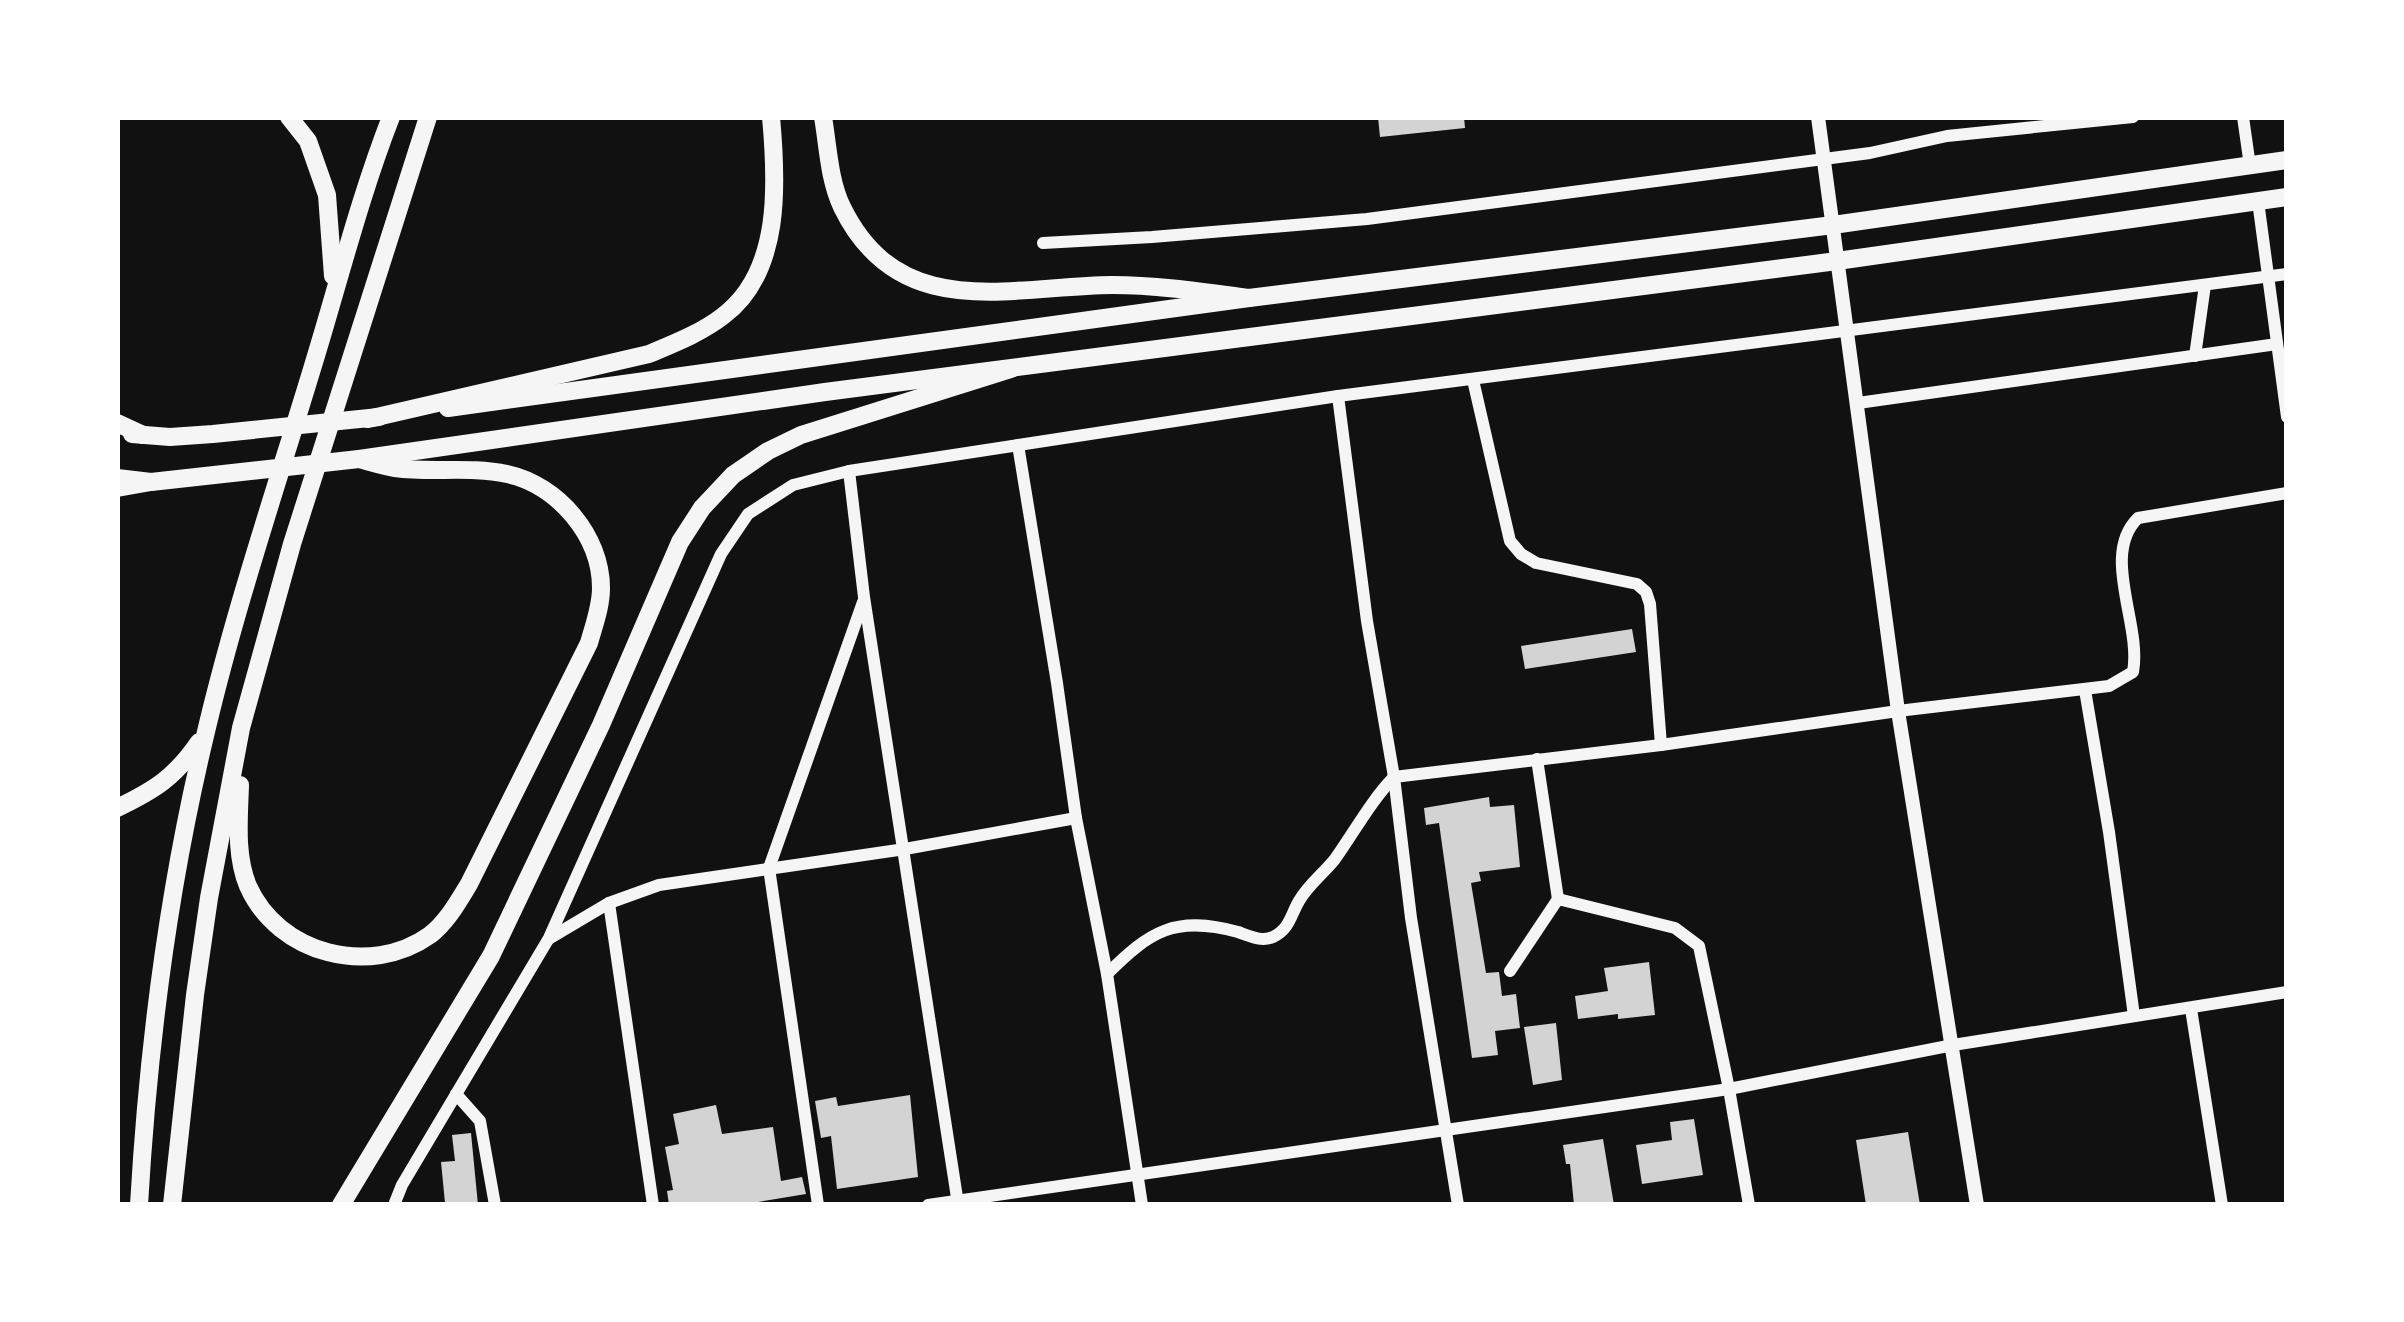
<svg xmlns="http://www.w3.org/2000/svg" width="2404" height="1322" font-family="'Noto Sans',sans-serif">
  <rect width="100%" height="100%" fill="#111"/>
  <g fill="#d3d3d3">
    <polygon points="1378,117 1464,117 1465,128 1380,137"/>
    <polygon points="1632,629 1636,652 1525,669 1521,646"/>
    <polygon points="1489,797 1490,807 1514,805 1520,867 1479,872 1481,881 1471,883 1486,973 1499,972 1502,996 1516,994 1520,1028 1495,1031 1498,1055 1472,1058 1439,823 1426,825 1424,808"/>
    <polygon points="1649,962 1655,1015 1618,1019 1618,1014 1578,1019 1575,996 1608,991 1604,968"/>
    <polygon points="1556,1023 1562,1080 1533,1085 1524,1027"/>
    <polygon points="910,1095 918,1177 837,1189 831,1136 821,1138 815,1101 836,1097 838,1106"/>
    <polygon points="716,1105 722,1134 773,1127 781,1181 802,1177 806,1194 740,1205 669,1205 667,1191 673,1190 665,1147 679,1144 673,1114"/>
    <polygon points="1694,1119 1703,1175 1642,1184 1636,1145 1672,1140 1670,1122"/>
    <polygon points="1908,1132 1920,1205 1866,1205 1856,1140"/>
    <polygon points="471,1133 478,1205 448,1205 445,1203 441,1162 455,1161 452,1135"/>
    <polygon points="1603,1139 1614,1205 1574,1205 1570,1164 1566,1164 1563,1145"/>
  </g>
  <g fill="none" stroke-linecap="round" stroke-linejoin="round">
    <g stroke="#f5f5f5" stroke-width="12">
      <polyline points="2243,117 2250,166"/>
      <polyline points="2258,201 2287,417"/>
      <polyline points="1043,243 1152,237 1367,219 1870,153 1947,136 2133,117"/>
      <polyline points="2195,356 2205,285"/>
      <polyline points="1473,380 1510,541 1521,554 1536,563 1637,584 1646,592 1650,604 1661,745"/>
      <polyline points="1338,396 1367,621 1394,777 1411,918 1458,1205"/>
      <polyline points="1858,403 2277,344"/>
      <polyline points="1018,445 1057,683 1076,818 1107,974 1142,1205"/>
      <polyline points="849,471 864,597 958,1204"/>
      <polyline points="2085,690 2109,832 2134,1016"/>
      <polyline points="1537,759 1558,899"/>
      <polyline points="609,903 653,1205"/>
      <polyline points="550,938 609,903 659,885 905,849 1076,818"/>
      <polyline points="1510,971 1558,899 1675,928 1699,946 1729,1089 1749,1205"/>
      <path d="M 1107,974 C 1150,931 1175,915 1238,932 C 1249,936 1262,942 1273,937 C 1290,929 1291,914 1299,901 C 1308,885 1324,873 1335,859 C 1355,831 1370,802 1394,777 L 1661,745 L 1898,711 L 2109,686 L 2133,672 C 2142,624 2100,555 2138,518 L 2287,493"/>
      <polyline points="2191,1009 2222,1205"/>
      <polyline points="456,1094 480,1121 495,1205"/>
      <polyline points="394,1205 402,1185 549,938 721,554 748,514 793,485 849,471 1338,396 2287,274"/>
      <polyline points="818,1205 769,868 863,602"/>
      <polyline points="928,1205 1729,1089 1953,1045 2287,992"/>
    </g>
    <polyline stroke="#f5f5f5" stroke-width="14" points="1818,117 1898,711 1977,1205"/>
    <g stroke="#f5f5f5" stroke-width="18">
      <polyline points="448,408 1249,298 1833,225 2287,160"/>
      <polyline points="132,434 170,437 213,434 379,417"/>
      <polyline points="117,478 151,482 359,459 825,392 1837,261 2287,197"/>
    </g>
    <g stroke="#f5f5f5" stroke-width="18">
      <polyline points="289,117 308,141 327,195 333,276"/>
      <path d="M 823,117 C 828,146 829,180 842,207 C 899,324 1010,286 1112,285 C 1158,285 1204,292 1249,298"/>
      <path d="M 368,419 L 649,354 C 675,343 701,333 723,316 C 782,272 777,182 771,117"/>
      <polyline points="117,423 143,435"/>
      <polyline points="117,488 151,482"/>
      <path d="M 240,785 C 239,818 235,855 248,886 C 278,954 370,978 430,935 C 447,922 458,902 469,884 L 589,643 C 594,625 601,607 601,588 C 601,536 558,485 507,474 C 470,466 432,473 395,468 C 383,466 371,462 359,459"/>
      <path d="M 117,808 C 155,790 175,777 199,742"/>
      <path d="M 139,1205 C 148,1048 168,890 205,736 C 234,612 275,491 312,369 C 338,285 359,199 391,117"/>
      <polyline points="172,1205 195,995 209,898 241,728 292,544 428,117"/>
      <polyline points="341,1205 491,956 601,725 680,542 702,508 733,475 768,451 801,435 1011,369"/>
    </g>
  </g>
  <rect width="2404" height="1322" fill="none" stroke="#ffffff" stroke-width="240"/>
</svg>
